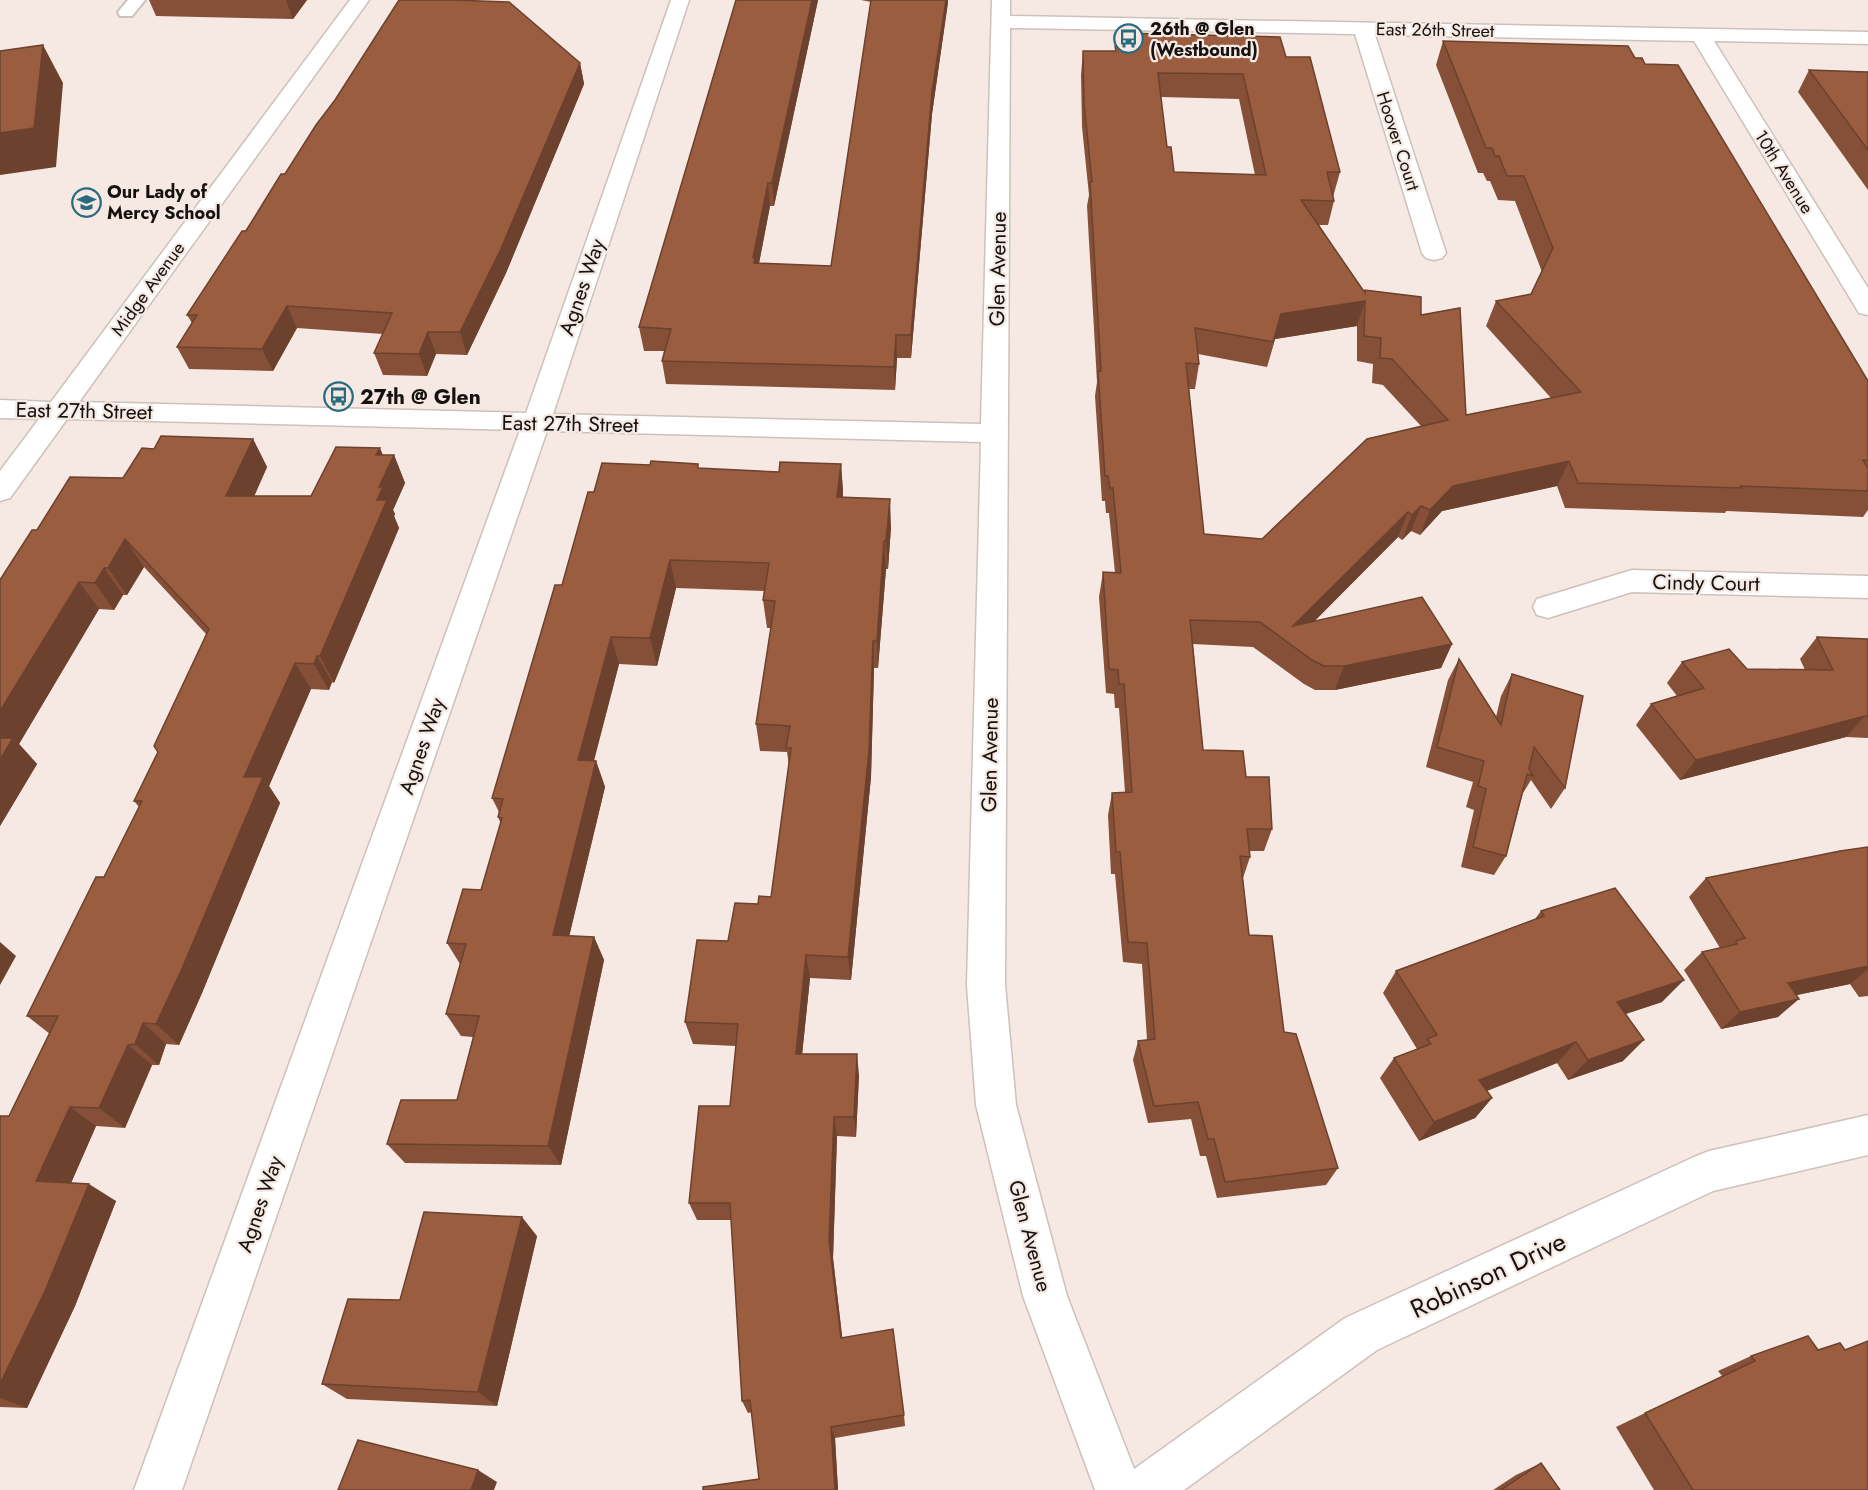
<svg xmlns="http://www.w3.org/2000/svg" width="1868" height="1490" font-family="Jost,sans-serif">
  <rect width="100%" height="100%" fill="#f6e9e3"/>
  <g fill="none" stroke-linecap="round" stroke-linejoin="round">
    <defs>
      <polygon id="lane" points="128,0 145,0 132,16 120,16 118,12"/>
      <g id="street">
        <polygon points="350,0 369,0 79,402 526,413 671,0 689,0 553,414 981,424 992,0 1010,0 1010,16 1868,32 1868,44 1714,41 1868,288 1868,315 1859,313 1856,308 1694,41 1375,35 1446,253 1442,258 1434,260 1426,258 1422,253 1355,34 1010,28 1005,985 1016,1105 1067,1296 1134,1469 1345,1318 1694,1157 1709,1151 1868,1115 1868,1155 1713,1191 1377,1350 1184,1490 1095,1490 1023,1296 976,1105 967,985 981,442 547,431 182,1490 134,1490 520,430 67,419 10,498 0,501 0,471 39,419 0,418 0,400 51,402"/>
        <polygon points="1632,570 1868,576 1868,598 1632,592 1548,618 1537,615 1533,607 1537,599"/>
      </g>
    </defs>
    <use href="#lane" stroke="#cdc1bb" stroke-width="4"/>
    <use href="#street" stroke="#cdc1bb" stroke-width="3"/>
    <use href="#lane" fill="#fff" fill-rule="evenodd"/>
    <use href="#street" fill="#fff" fill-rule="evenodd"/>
  </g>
  <g fill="#855037" fill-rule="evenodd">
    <polygon points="149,0 307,0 293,19 156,16"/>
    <polygon points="736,0 818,0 774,206 770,206 759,263 831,266 871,2 861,0 948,0 932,114 911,358 897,358 895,390 666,384 662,361 664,351 644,351 639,327"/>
    <path d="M 1121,33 L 1286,57 L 1340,172 L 1333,197 L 1334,201 L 1328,225 L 1319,225 L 1364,292 L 1421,315 L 1466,415 L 1551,398 L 1486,326 L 1496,301 L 1531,294 L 1542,272 L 1515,201 L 1498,200 L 1490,181 L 1487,181 L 1483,173 L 1478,173 L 1436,65 L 1443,41 L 1635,58 L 1645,64 L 1868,381 L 1868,510 L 1863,517 L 1726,511 L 1725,513 L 1565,508 L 1557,486 L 1442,511 L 1420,535 L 1411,531 L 1402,540 L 1398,537 L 1314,621 L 1452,644 L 1441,668 L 1335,690 L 1315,690 L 1304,684 L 1253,647 L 1193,644 L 1203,750 L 1246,777 L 1272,829 L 1264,851 L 1250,851 L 1250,857 L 1243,878 L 1249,935 L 1284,1032 L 1338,1168 L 1326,1185 L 1217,1198 L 1206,1156 L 1200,1156 L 1191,1119 L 1148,1123 L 1133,1060 L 1138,1041 L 1147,1040 L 1142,964 L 1123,962 L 1115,874 L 1111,874 L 1108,815 L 1112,793 L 1125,792 L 1119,708 L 1115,708 L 1114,694 L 1106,693 L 1099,597 L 1103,572 L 1115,573 L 1109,513 L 1106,513 L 1105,501 L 1102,501 L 1095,396 L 1097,382 L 1087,206 L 1089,195 L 1082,127 L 1081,75 L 1083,51 L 1115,51 L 1115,46 L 1120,46 ZM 1161,97 L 1239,99 L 1255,175 L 1174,172 L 1167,147 ZM 1357,326 L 1357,361 L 1373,364 L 1372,383 L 1383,385 L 1421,426 L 1262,539 L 1204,534 L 1189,389 L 1195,389 L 1199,364 L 1198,354 L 1267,367 L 1275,339 Z"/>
    <polygon points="580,63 584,84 506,273 467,355 436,354 427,376 383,375 374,353 383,334 297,328 273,371 189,369 177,347 192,323 187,315 335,100"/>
    <polygon points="1809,70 1868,72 1868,190 1798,92"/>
    <polygon points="253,439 267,467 254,496 311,496 383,455 394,455 405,483 393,510 395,514 394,516 399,528 334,683 332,682 329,690 311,689 269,786 280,803 202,993 179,1045 166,1044 159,1065 152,1065 125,1128 96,1126 71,1183 116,1201 75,1306 27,1408 0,1407 0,1116 9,1116 50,1034 27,1016 104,877 139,807 134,801 158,752 206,634 144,567 127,595 123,595 114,610 99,609 19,744 37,764 0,826 37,530 123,478 154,449"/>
    <polygon points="841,464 843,492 843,498 891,527 888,569 886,569 878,668 874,668 871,777 851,980 810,978 802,1054 859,1075 856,1137 837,1136 833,1258 842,1337 904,1415 905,1426 835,1438 838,1490 703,1490 759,1479 752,1412 748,1413 742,1401 731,1220 697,1220 689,1203 730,1106 736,1046 693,1044 685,1022 728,941 758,904 771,897 789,766 787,752 760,751 756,724 771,628 767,628 763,600 764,591 676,588 657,666 619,664 594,761 596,761 605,787 569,936 594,937 604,960 561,1165 405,1163 387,1144 457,1100 473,1037 461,1036 446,1014 460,964 447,943 481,890 501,824 498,817 499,812 492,798 562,585 594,492 699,468 779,472"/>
    <polygon points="1817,637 1868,639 1868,738 1846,737 1680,780 1636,725 1651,704 1677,696 1667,683 1682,662 1747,669 1805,670 1800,659"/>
    <polygon points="1459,659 1496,717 1501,696 1512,674 1565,788 1551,809 1531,780 1523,793 1506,856 1494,875 1461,867 1474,810 1466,807 1473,782 1426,767 1448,680"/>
    <polygon points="1868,847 1868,996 1859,997 1850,984 1796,995 1778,1017 1721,1029 1684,970 1702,952 1720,948 1689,897 1706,878"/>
    <polygon points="1541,911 1662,1002 1626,1014 1623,1061 1568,1080 1557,1063 1487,1091 1492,1098 1475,1118 1419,1141 1380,1078 1394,1058 1417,1049 1383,993 1396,971 1535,919"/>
    <polygon points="537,1236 497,1406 347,1399 322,1384 400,1300"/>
    <polygon points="1818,1350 1845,1350 1868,1490 1654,1490 1616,1427 1722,1376 1718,1371 1751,1356"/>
    <polygon points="1541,1463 1560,1490 1493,1490 1516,1475"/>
  </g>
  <g fill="#6c412d">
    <polygon points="286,0 307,0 293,19"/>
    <polygon points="812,0 818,0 774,206 772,183"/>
    <polygon points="946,0 948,0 948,3 932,114 911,358 911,335 932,92"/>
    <polygon points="43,45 63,83 56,167 0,175 0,133"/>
    <polygon points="580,63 584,84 506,273 467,355 460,332"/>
    <polygon points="768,183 770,206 757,274 753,258"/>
    <polygon points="1365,301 1357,326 1275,339 1267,367 1281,314"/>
    <polygon points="287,306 297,328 273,371 262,349"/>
    <polygon points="428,332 436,354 427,376 419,354"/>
    <polygon points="896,335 897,358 895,390 894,367"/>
    <polygon points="253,439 267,467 242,524 226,496"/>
    <polygon points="380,448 388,467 394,455 405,483 393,510 395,514 394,516 399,528 334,683 320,656 377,500 379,487 376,455"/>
    <polygon points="1569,461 1557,486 1442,511 1420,535 1430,510 1453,486"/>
    <polygon points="841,464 843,492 839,526 837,497"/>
    <polygon points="890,499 891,527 888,569 886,541"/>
    <polygon points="1421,506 1411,531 1402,540 1412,515"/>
    <polygon points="1408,512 1398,537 1291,645 1293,626"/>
    <polygon points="125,539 144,567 127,595 108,568"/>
    <polygon points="884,541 886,569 878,668 877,641"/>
    <polygon points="670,560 676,588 657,666 650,638"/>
    <polygon points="104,568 123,595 114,610 95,583"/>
    <polygon points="79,582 99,609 19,744 37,764 0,826 0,711"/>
    <polygon points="611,637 619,664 587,786 578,760"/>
    <polygon points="873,641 874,668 871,777 851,980 848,957"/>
    <polygon points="1452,644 1441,668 1335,690 1344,666"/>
    <polygon points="317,656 332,682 329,690 314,664"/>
    <polygon points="295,663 311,689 269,786 280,803 202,993 179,1045 156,1024 244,777"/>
    <polygon points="1865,716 1846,737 1680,780 1696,760"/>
    <polygon points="596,761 605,787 564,958 553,935"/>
    <polygon points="594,937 604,960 561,1165 548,1146"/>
    <polygon points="0,942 16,956 0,985"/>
    <polygon points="806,955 810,978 800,1075 796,1054"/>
    <polygon points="1868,966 1868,969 1850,984 1768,1001 1788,983"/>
    <polygon points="1684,980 1662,1002 1597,1023 1617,1002"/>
    <polygon points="1799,999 1778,1017 1721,1029 1740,1012"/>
    <polygon points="143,1023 166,1044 159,1065 135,1044"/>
    <polygon points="1644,1040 1623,1061 1568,1080 1588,1060"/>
    <polygon points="1576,1042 1557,1063 1463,1100 1479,1080"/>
    <polygon points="128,1045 152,1065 125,1128 99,1108"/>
    <polygon points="857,1054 859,1075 856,1137 854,1117"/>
    <polygon points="1492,1098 1475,1118 1419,1141 1434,1122"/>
    <polygon points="70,1107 96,1126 64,1199 36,1181"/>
    <polygon points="834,1117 837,1136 833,1258 844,1352 841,1338 829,1241"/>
    <polygon points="89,1184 116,1201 75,1306 27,1408 0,1398 0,1384"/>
    <polygon points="522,1217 537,1236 497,1406 478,1392"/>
    <polygon points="831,1427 835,1438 838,1490 835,1490"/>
    <polygon points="478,1470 497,1482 494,1490 471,1490"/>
  </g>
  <g fill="#9b5d40" stroke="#6c412d" stroke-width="1.5" fill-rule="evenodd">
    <polygon points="399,0 452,0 509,2 580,63 500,251 460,332 428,332 419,354 374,353 392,313 287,306 262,349 177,347 197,315 187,315 242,231 246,231 281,174 285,174 316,125 335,100"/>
    <polygon points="736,0 812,0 772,183 768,183 753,258 755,258 754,263 831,266 871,0 946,0 932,92 911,335 896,335 894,367 662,361 671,329 639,327"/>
    <path d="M 1121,33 L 1280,37 L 1286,57 L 1310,57 L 1340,172 L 1327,172 L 1334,201 L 1301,200 L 1365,293 L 1365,290 L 1421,297 L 1421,315 L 1460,308 L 1466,415 L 1581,392 L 1496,301 L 1531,294 L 1553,248 L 1524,176 L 1507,176 L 1499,156 L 1495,156 L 1492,148 L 1486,148 L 1443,41 L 1628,46 L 1635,58 L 1642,58 L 1645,64 L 1678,65 L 1868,381 L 1868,460 L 1863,460 L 1868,468 L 1868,491 L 1740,486 L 1741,488 L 1578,483 L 1569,461 L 1453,486 L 1430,510 L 1421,506 L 1412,515 L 1408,512 L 1293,626 L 1422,597 L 1452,644 L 1344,666 L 1324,666 L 1312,660 L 1260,622 L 1190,620 L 1203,750 L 1243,751 L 1246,777 L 1269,777 L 1272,829 L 1247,829 L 1250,857 L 1240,856 L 1249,935 L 1272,936 L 1284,1032 L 1296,1034 L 1338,1168 L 1225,1182 L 1214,1139 L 1208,1139 L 1198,1102 L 1154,1106 L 1138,1041 L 1155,1039 L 1147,943 L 1128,942 L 1120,852 L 1116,852 L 1112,793 L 1132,792 L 1124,684 L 1119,684 L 1118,670 L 1109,669 L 1103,572 L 1121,573 L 1113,488 L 1110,488 L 1108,476 L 1105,476 L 1098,371 L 1101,371 L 1090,182 L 1092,182 L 1084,103 L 1083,51 L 1116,51 L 1115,46 L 1122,46 ZM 1158,73 L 1243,74 L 1266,175 L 1174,172 L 1171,147 L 1167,147 ZM 1365,301 L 1364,336 L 1381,338 L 1380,358 L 1392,359 L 1448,420 L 1367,439 L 1262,539 L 1204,534 L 1186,363 L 1199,364 L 1195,328 L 1273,342 L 1281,314 Z"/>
    <polygon points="43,45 34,128 0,133 0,51"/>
    <polygon points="1809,70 1868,72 1868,150"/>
    <polygon points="161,436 253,439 226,496 311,496 336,447 380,448 376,455 394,455 379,487 383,487 377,500 387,500 320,656 317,656 314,664 295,663 244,777 263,777 181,971 156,1024 143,1023 135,1044 128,1045 99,1108 70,1107 36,1181 89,1184 45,1291 0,1384 0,1116 9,1116 58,1016 27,1016 96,877 104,877 142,801 134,801 158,752 154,746 209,629 125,539 108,568 104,568 95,583 79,582 0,711 0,580 32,530 37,530 70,477 123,478 142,448 154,449"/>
    <polygon points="651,461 698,464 698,468 779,472 780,462 841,464 837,497 890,499 886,541 884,541 877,641 873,641 869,751 848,957 806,955 796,1054 857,1054 854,1117 834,1117 829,1241 841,1338 893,1329 904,1415 831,1427 835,1490 703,1490 703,1487 759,1479 750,1400 742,1401 730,1203 689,1203 699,1106 730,1106 738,1024 685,1022 697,940 728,941 735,903 758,904 759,896 771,897 791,748 786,748 790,726 756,724 775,601 763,600 769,563 670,560 650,638 611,637 578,760 596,761 553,935 594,937 548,1146 387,1144 401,1100 457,1100 479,1016 446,1014 466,944 447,943 463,889 481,890 502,818 498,817 503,799 492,798 555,585 562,585 588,492 594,492 602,463 650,465"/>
    <polygon points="1817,637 1868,639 1868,716 1865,716 1696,760 1651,704 1704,688 1682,662 1729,649 1747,669 1833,670"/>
    <polygon points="1459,659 1501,725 1512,674 1583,696 1565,788 1534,747 1529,769 1533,776 1527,774 1506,856 1473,847 1486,789 1478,786 1484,761 1437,747"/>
    <polygon points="0,738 13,738 0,760"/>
    <polygon points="1868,847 1868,966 1788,983 1799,999 1740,1012 1702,952 1737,944 1736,941 1745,938 1706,878 1840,851"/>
    <polygon points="1615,888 1684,980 1617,1002 1644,1040 1588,1060 1576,1042 1479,1080 1492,1098 1434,1122 1394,1058 1431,1044 1427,1039 1437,1035 1396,971 1544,916 1541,911"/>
    <polygon points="424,1212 522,1217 478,1392 322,1384 348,1299 400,1300"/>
    <polygon points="1808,1336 1818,1350 1840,1343 1845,1350 1868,1341 1868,1490 1693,1490 1645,1413 1755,1361 1751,1356"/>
    <polygon points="358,1440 478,1470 471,1490 338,1490"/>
    <polygon points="1541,1463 1560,1490 1501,1490"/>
  </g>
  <defs>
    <symbol id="bus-ring" viewBox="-11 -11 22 22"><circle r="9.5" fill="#f6e9e3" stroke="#296b7e" stroke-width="1.5"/><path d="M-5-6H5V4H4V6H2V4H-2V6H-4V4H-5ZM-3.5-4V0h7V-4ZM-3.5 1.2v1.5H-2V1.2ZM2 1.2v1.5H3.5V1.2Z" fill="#296b7e"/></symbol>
    <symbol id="school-ring" viewBox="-11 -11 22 22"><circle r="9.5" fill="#f6e9e3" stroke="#296b7e" stroke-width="1.5"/><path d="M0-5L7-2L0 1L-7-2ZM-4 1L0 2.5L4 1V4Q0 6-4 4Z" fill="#296b7e"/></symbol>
  </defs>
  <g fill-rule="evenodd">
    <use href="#bus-ring" x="1112" y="22" width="33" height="33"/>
    <use href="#school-ring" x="70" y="186" width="33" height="33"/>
    <use href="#bus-ring" x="322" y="380" width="33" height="33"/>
  </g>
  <g text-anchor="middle" stroke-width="4.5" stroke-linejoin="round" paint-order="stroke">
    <g font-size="18" font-weight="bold" fill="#15110f" stroke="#f6e9e3" text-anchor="start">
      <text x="1150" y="35">26th @ Glen<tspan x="1150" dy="21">(Westbound)</tspan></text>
      <text x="107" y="198">Our Lady of<tspan x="107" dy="21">Mercy School</tspan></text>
    </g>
    <g font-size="18" fill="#15110f" stroke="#f6e9e3">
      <text transform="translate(1435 30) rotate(1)" y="6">East 26th Street</text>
      <text transform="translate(1398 141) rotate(72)" y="6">Hoover Court</text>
      <text transform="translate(1784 172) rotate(58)" y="6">10th Avenue</text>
      <text transform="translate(148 289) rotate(-54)" y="6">Midge Avenue</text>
    </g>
    <g font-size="21" fill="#15110f" stroke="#f6e9e3">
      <text transform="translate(998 269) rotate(-89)" y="7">Glen Avenue</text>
      <text transform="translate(582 287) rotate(-71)" y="7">Agnes Way</text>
      <text transform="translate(84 411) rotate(1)" y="7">East 27th Street</text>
      <text transform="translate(570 424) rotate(1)" y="7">East 27th Street</text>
      <text transform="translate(1706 583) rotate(1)" y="7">Cindy Court</text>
      <text transform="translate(422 746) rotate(-71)" y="7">Agnes Way</text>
      <text transform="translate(990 755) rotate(-89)" y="7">Glen Avenue</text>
      <text transform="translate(260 1204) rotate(-71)" y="7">Agnes Way</text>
      <text transform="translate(1030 1236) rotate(75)" y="7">Glen Avenue</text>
    </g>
    <g font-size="21" font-weight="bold" fill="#15110f" stroke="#f6e9e3" text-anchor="start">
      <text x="360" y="404">27th @ Glen</text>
    </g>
    <g font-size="26" fill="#15110f" stroke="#f6e9e3">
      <text transform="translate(1488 1275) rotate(-25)" y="9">Robinson Drive</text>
    </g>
  </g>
</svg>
